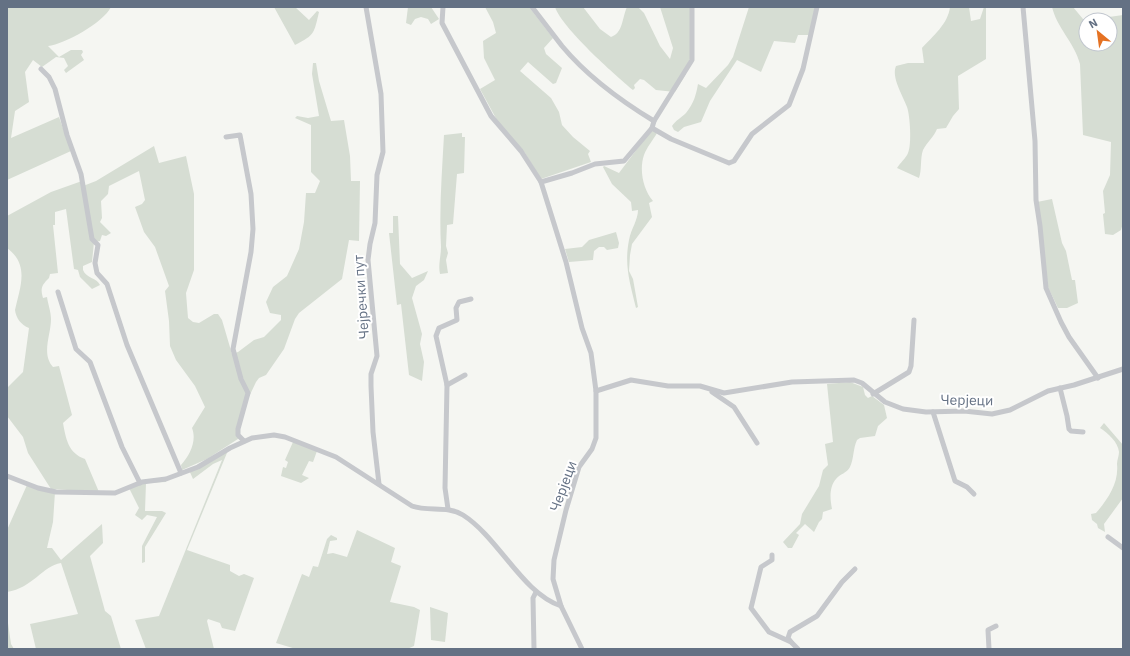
<svg xmlns="http://www.w3.org/2000/svg" width="1130" height="656" font-family="'IBM Plex Sans',sans-serif">
  <rect width="100%" height="100%" fill="#f5f6f2"/>
  <g fill="#d6ddd3" fill-rule="evenodd">
    <path d="M 7,7 L 111,7 C 103,23 65,44 48,46 L 59,57 L 71,50 L 82,50 L 83,52 L 81,55 L 84,60 L 66,73 L 64,70 L 68,66 L 64,58 L 56,57 L 42,67 L 33,60 L 25,72 L 29,102 L 15,111 L 11,138 L 59,117 L 71,151 L 7,180 Z"/>
    <path d="M 274,7 L 295,7 L 309,20 L 317,11 L 319,12 C 314,33 315,35 295,45 Z"/>
    <polygon points="408,7 431,7 439,19 431,24 428,19 421,17 415,19 411,25 406,23"/>
    <polygon points="485,7 529,7 553,38 544,48 546,54 562,68 556,83 553,84 528,62 520,71 551,98 559,112 562,125 573,137 590,151 588,154 591,162 541,179 525,153 498,122 480,89 495,80 484,58 483,41 496,33 493,22"/>
    <path d="M 555,7 L 583,7 L 600,29 L 611,37 C 623,33 622,18 627,7 L 638,7 L 644,13 L 660,46 L 670,59 L 673,48 L 660,7 L 690,7 L 690,59 L 683,72 L 686,74 L 675,92 L 656,90 L 644,80 L 640,79 L 634,85 L 635,88 L 633,90 C 614,74 562,28 555,7 Z"/>
    <path d="M 749,7 L 815,7 L 809,35 L 798,35 L 795,43 L 774,41 L 761,72 L 737,60 L 710,101 L 701,122 L 684,127 L 678,132 L 674,130 L 672,126 C 676,120 681,118 686,113 C 694,103 696,95 698,84 L 706,88 L 728,65 L 733,57 Z"/>
    <path d="M 950,7 L 969,7 L 971,21 L 980,19 L 984,7 L 986,7 L 986,59 L 958,76 L 959,109 L 953,116 L 946,128 L 937,129 C 934,137 927,142 923,150 C 920,158 922,170 919,178 L 897,168 C 900,163 906,158 908,153 C 912,145 910,115 907,107 C 903,96 891,77 896,66 L 908,63 L 924,63 L 922,48 C 933,36 948,24 950,7 Z"/>
    <path d="M 1052,7 L 1073,7 L 1083,19 L 1088,20 L 1123,15 L 1123,223 L 1121,230 L 1113,235 L 1105,234 L 1103,214 L 1105,213 L 1103,191 L 1110,175 L 1111,142 L 1083,135 L 1080,64 C 1074,42 1057,28 1052,7 ZM 1086,20 L 1110,20 L 1110,44 L 1086,44 Z"/>
    <path d="M 313,63 L 316,63 L 319,81 L 331,121 L 344,120 L 350,156 L 351,181 L 360,181 L 359,241 L 349,240 L 342,279 L 299,313 L 295,319 L 284,349 L 266,375 L 259,378 L 256,382 L 247,401 L 239,431 L 241,437 L 207,459 L 182,470 L 181,465 C 190,455 197,441 192,428 L 205,407 L 195,386 L 176,360 L 170,346 L 169,321 L 165,291 L 169,286 L 155,247 L 144,232 L 135,207 L 142,204 L 145,200 L 139,171 L 109,186 L 108,194 L 101,201 L 102,218 L 100,222 L 111,233 L 106,236 L 102,235 L 100,241 L 94,242 L 92,262 L 83,266 L 83,270 C 86,278 97,278 100,285 L 92,289 L 80,277 L 78,270 L 74,269 L 66,209 L 55,212 L 55,225 L 53,225 L 58,273 L 50,274 L 49,278 C 42,285 40,288 43,298 L 47,297 C 48,304 51,312 51,319 C 51,335 41,354 53,367 L 59,366 L 72,415 L 63,423 C 66,439 68,453 85,459 L 99,492 L 51,489 L 28,453 L 23,437 L 7,416 L 7,388 L 23,372 L 29,328 C 21,325 16,318 15,310 C 20,287 30,265 7,248 L 7,216 L 51,192 L 82,181 L 83,186 L 96,181 L 154,146 L 159,163 L 186,156 L 194,194 L 194,270 L 186,293 L 188,318 L 193,322 L 199,323 L 214,314 L 218,314 L 222,320 L 232,354 L 238,352 L 254,340 L 264,337 L 281,320 L 281,315 L 270,313 L 266,302 L 273,287 L 287,276 L 299,249 L 304,222 L 306,193 L 315,193 L 320,181 L 311,172 L 311,125 L 295,118 L 297,116 L 308,118 L 319,116 L 312,74 Z"/>
    <path d="M 652,129 L 657,133 C 653,140 647,147 644,155 C 639,170 643,189 653,201 L 649,203 L 652,217 L 632,244 L 630,255 L 629,271 L 633,279 L 638,307 L 636,308 C 630,283 624,265 629,240 C 631,229 638,220 638,210 L 632,211 L 631,202 L 612,184 L 603,167 L 604,166 L 619,173 Z"/>
    <path d="M 462,133 L 462,137 L 465,137 L 464,173 L 457,174 L 453,224 L 447,225 L 446,246 L 448,253 L 446,260 L 448,273 L 440,274 C 438,265 441,256 441,247 C 439,209 442,172 444,135 Z"/>
    <polygon points="1052,199 1062,243 1066,251 1072,280 1075,280 1078,303 1067,308 1058,308 1048,287 1037,202"/>
    <polygon points="393,216 398,216 400,264 412,278 428,271 424,280 416,286 412,298 422,334 420,344 424,362 422,381 409,375 401,304 397,305 389,233 393,233"/>
    <polygon points="616,232 619,243 618,248 607,250 604,247 599,247 594,251 593,260 569,262 565,249 582,247 589,240"/>
    <path d="M 850,382 L 863,387 L 865,395 L 868,398 L 872,396 L 884,405 L 887,418 L 878,426 L 875,436 L 860,438 L 857,440 C 853,448 854,459 850,467 C 847,473 840,474 836,479 C 829,487 830,499 832,509 L 823,512 L 822,519 L 819,522 L 814,532 L 805,524 L 796,533 L 799,535 L 792,548 L 788,548 L 783,542 L 800,524 L 802,514 L 819,486 L 823,470 L 828,465 L 825,444 L 833,442 L 827,384 Z"/>
    <path d="M 1104,423 L 1123,445 L 1123,498 L 1104,524 L 1105,532 L 1098,528 L 1097,524 L 1092,520 L 1091,514 L 1096,513 C 1108,499 1119,483 1117,464 C 1117,460 1119,456 1119,452 C 1118,442 1108,433 1100,428 Z"/>
    <polygon points="293,442 317,451 313,462 309,461 302,475 309,478 301,483 281,476 283,467 286,468 288,462 285,460"/>
    <polygon points="229,448 187,550 230,565 230,571 239,576 244,574 254,578 235,631 222,628 220,623 208,619 207,621 214,649 146,649 135,620 159,616 222,460 213,464 193,479 189,470"/>
    <polygon points="166,479 166,482 146,483 145,511 162,511 166,513 145,547 145,562 142,563 142,546 157,517 147,515 142,520 135,515 139,508 129,488 145,481"/>
    <path d="M 27,485 L 55,492 L 53,522 L 47,548 L 52,548 L 61,560 L 102,524 L 103,543 L 90,556 L 105,611 L 111,616 L 121,649 L 36,649 L 30,624 L 78,614 L 61,563 C 42,566 33,588 7,592 L 7,530 Z"/>
    <polygon points="357,530 395,548 391,562 401,566 390,602 414,607 420,610 414,646 407,649 296,649 276,643 302,574 309,577 313,566 318,567 327,539 331,535 337,538 337,540 330,541 327,554 333,553 347,557"/>
    <polygon points="430,607 448,613 445,642 431,640"/>
    <polygon points="7,616 11,644 14,649 7,649"/>
  </g>
  <g fill="none" stroke-linecap="round" stroke-linejoin="round">
    <g stroke="#c6c8cc" stroke-width="5">
      <polyline points="366,7 381,94 383,152 377,175 375,223 370,244 368,260 377,356 371,374 371,386 373,432 379,484"/>
      <polyline points="443,7 442,23 491,116 521,151 541,182 566,262 582,328 591,353 596,391 596,438 592,449 579,467 566,510 554,560 553,579 561,606"/>
      <path d="M 532,7 C 542,20 552,33 562,46 C 587,76 621,101 654,121"/>
      <polyline points="692,7 692,60 654,121 652,128 671,139 729,163 734,161 752,134 789,105 803,69 817,7"/>
      <polyline points="1023,7 1035,141 1036,200 1040,226 1046,288 1061,322 1069,337 1098,378"/>
      <polyline points="41,69 49,77 55,89 67,135 81,174 92,239 98,245 95,263 97,273 107,284 127,345 181,473"/>
      <polyline points="226,137 240,135 251,194 253,229 251,252 233,349 241,379 248,393 238,429 238,435 244,441"/>
      <polyline points="541,182 572,173 595,164 624,161 652,128"/>
      <polyline points="58,292 76,349 90,362 122,447 140,483"/>
      <polyline points="447,385 465,375"/>
      <polyline points="1060,388 1067,416 1069,429 1071,431 1083,432"/>
      <polyline points="596,391 631,380 668,386 700,386 724,393 792,382 854,380 862,383 885,402 903,409 926,412 964,411 992,414 1010,410 1048,391 1074,385 1123,369"/>
      <polyline points="712,392 734,407 757,443"/>
      <polyline points="873,394 909,372 911,366 914,320"/>
      <polyline points="933,412 955,481 967,487 974,494"/>
      <path d="M 7,476 L 38,488 L 56,492 L 115,493 L 142,482 L 166,479 L 198,467 L 230,448 L 252,438 L 274,435 L 285,437 L 336,457 L 412,506 C 429,512 447,505 463,515 C 499,538 522,593 561,606 L 582,649"/>
      <polyline points="448,509 445,488 447,385 436,336 439,328 457,320 456,308 459,302 471,299"/>
      <polyline points="1108,537 1123,548"/>
      <polyline points="772,555 772,560 761,567 751,608 769,632 791,642 798,649"/>
      <polyline points="791,642 788,638 790,632 817,616 842,582 855,569"/>
      <polyline points="534,649 533,598 536,592"/>
      <polyline points="989,649 988,630 996,626"/>
    </g>
  </g>
  <g text-anchor="middle" stroke-width="4" stroke-linejoin="round" paint-order="stroke">
    <g font-size="14" fill="#647184" stroke="#fff">
      <text transform="translate(361 297) rotate(-94)" y="5">Чејречки пут</text>
      <text transform="translate(967 400) rotate(1)" y="5">Черјеци</text>
      <text transform="translate(563 486) rotate(-70)" y="5">Черјеци</text>
    </g>
  </g>
  <rect width="1130" height="656" fill="none" stroke="#647184" stroke-width="16"/>
  <g transform="translate(1098 32) rotate(331)"><circle r="19" fill="#ffffff" stroke="#c1c6ce"/>
  <path d="M0-3L7 15L0 10L-7 15Z" fill="#e57223"/>
  <text y="-6" font-size="11" font-weight="bold" text-anchor="middle" fill="#647184">N</text>
  </g>
</svg>
